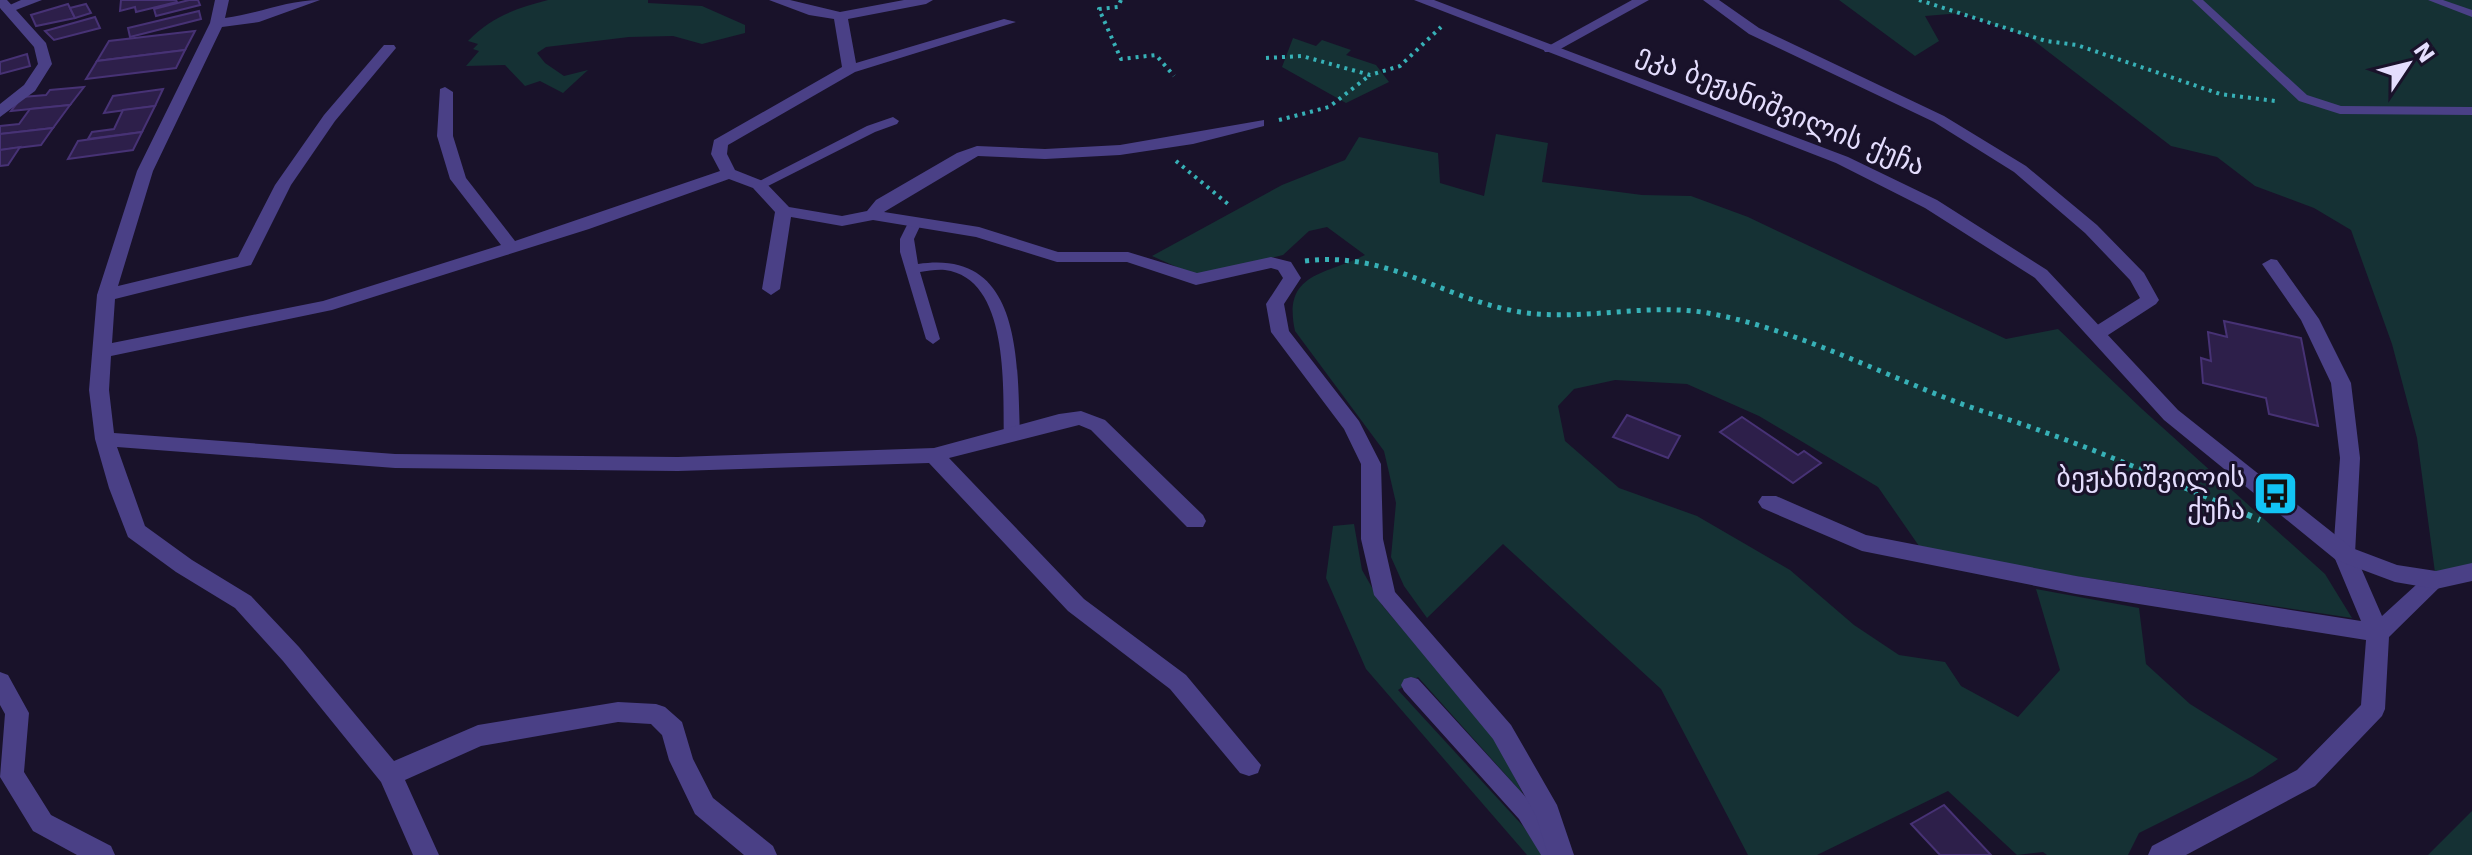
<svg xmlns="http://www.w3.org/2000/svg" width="2472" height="855" font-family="'DejaVu Sans','Noto Sans Georgian',sans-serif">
  <rect width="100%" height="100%" fill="#19122a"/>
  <g fill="#153134">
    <path d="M 548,0 L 648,0 L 648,3 L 702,6 L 745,25 L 745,33 L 702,44 L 673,36 L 629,37 L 546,47 L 537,53 L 545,63 L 564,76 L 588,70 L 563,93 L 540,81 L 525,86 L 505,65 L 466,66 L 479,51 L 473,49 L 478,44 L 468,41 C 492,16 515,9 548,0 Z"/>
    <polygon points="1839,0 2472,0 2472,572 2436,580 2417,438 2392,344 2351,230 2314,208 2255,186 2217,157 2171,146 2029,37 1962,13 1925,16 1939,41 1915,56"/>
    <polygon points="1293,38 1316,46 1322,40 1351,50 1346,55 1376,65 1389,82 1346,103 1282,67"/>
    <path d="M 1496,134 L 1548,143 L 1542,182 L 1642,195 L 1691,196 L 1748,217 L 2006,339 L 2058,329 L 2142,409 L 2325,574 L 2352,618 L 2048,572 L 1919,546 L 1878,487 L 1759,416 L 1687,384 L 1615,380 L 1574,389 L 1558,406 L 1565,441 L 1619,488 L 1697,516 L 1790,570 L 1854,625 L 1899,655 L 1945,662 L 1961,686 L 2018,717 L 2060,670 L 2036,589 L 2139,608 L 2146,664 L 2190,704 L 2278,759 L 2253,776 L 2139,833 L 2128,855 L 2047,855 L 2043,852 L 2017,855 L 1948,791 L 1817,855 L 1748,855 L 1661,689 L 1503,544 L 1427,618 L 1404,586 L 1391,557 L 1396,503 L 1384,451 L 1295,331 C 1282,272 1326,275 1365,255 L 1327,227 L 1309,231 L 1283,255 L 1197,276 L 1152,256 L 1282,185 L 1345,160 L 1359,137 L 1438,153 L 1440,183 L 1484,196 Z"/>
    <polygon points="1354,524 1362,570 1382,605 1495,738 1523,794 1418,677 1398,690 1523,826 1543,855 1527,855 1366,669 1326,578 1333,526"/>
    <polygon points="2472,811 2472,855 2428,855"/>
  </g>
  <g fill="#2d1f4a" stroke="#473275" stroke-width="2">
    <polygon points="121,0 176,0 177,2 136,12 135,7 120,11"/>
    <polygon points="189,0 198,0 200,5 156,16 154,9"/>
    <polygon points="68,4 75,18 36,26 31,15"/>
    <polygon points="86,4 91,13 75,18 70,8"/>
    <polygon points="199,11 201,19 130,37 128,28"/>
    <polygon points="95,17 100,28 54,40 45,31"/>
    <polygon points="195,31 185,50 97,61 109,41"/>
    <polygon points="185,50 176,68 86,79 97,61"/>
    <polygon points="27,54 30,66 0,74 0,62"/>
    <polygon points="84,87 70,105 11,111 22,97 46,95 50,90"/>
    <polygon points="163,89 155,106 104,113 113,96"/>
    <polygon points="70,105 53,128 0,134 0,126 19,124 30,109"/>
    <polygon points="155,106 142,132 88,139 92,132 114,129 123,110"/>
    <polygon points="53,128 41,145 0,150 0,134"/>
    <polygon points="142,132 133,150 68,159 78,141"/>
    <polygon points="20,147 8,165 0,166 0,150"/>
    <polygon points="2224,321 2301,338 2318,426 2269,414 2266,398 2203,383 2201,358 2211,361 2208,332 2227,337"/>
    <polygon points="1627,415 1680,436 1668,458 1613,437"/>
    <polygon points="1742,417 1798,455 1804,451 1821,463 1793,483 1720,432"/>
    <polygon points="1944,805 1991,855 1940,855 1911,824"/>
  </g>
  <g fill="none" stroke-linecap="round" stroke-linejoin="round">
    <g stroke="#37b1b7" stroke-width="4" stroke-dasharray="3 5" stroke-linecap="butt">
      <polyline points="1121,0 1118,7 1099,9 1121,59 1156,55 1174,76"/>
      <polyline points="1919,0 2046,41 2077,45 2220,94 2275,101"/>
      <polyline points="1266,58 1302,56 1370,75 1400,66 1441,27"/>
      <polyline points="1279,120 1329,107 1370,75"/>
      <polyline points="1176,161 1228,204"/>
    </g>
    <path stroke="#37b1b7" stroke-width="5" stroke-dasharray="4 6" stroke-linecap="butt" d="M 1305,261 C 1387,251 1438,296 1514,311 C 1578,323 1644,302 1708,313 C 1789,328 1865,366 1941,396 C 1975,410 2010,419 2044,432 C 2107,454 2168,481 2230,507"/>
    <polyline stroke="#37b1b7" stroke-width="6" stroke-dasharray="5 7" stroke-linecap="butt" points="2225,505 2260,520"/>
    <g fill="#4a4086" fill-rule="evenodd">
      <polygon points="2192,0 2203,0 2307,95 2341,106 2472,107 2472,115 2340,114 2299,101"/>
      <polygon points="2428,0 2443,0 2472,10 2472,17"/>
      <polygon points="893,117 899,121 897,124 875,132 764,188 759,189 752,185 867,126"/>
      <path d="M 915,218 L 922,222 L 914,239 L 918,264 C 1023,248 1017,362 1020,434 L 1018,438 L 1012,440 L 1004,434 C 1003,387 1009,278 945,270 C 937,269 928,271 920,272 L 940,339 L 933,344 L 926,339 L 900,252 L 900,239 L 910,219 Z"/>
      <polygon points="1411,677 1418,679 1533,805 1564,855 1541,855 1519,819 1404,691 1401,685 1404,679"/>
    </g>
    <polygon fill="#4a4086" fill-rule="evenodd" points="21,0 42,0 8,13 1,9"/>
    <g fill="#4a4086" fill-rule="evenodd">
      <polygon points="0,0 7,0 46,43 52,64 35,91 0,117 0,104 24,85 38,64 34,47 0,8"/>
      <path d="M 215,0 L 229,0 L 225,18 C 258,14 287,0 320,0 L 259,22 L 222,27 L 153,171 L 118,286 L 238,257 L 275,185 L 324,115 L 384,45 L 394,45 L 396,48 L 335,121 L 291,185 L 251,265 L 115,299 L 112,343 L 323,301 L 501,245 L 450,179 L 437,136 L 440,89 L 445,87 L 453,92 L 453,136 L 466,178 L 515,241 L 720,171 L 711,154 L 714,140 L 842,67 L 834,19 L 809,15 L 769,0 L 790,0 L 840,12 L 904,0 L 933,0 L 926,4 L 848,19 L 856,63 L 1004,19 L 1016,22 L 855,72 L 728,145 L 727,154 L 735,170 L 765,182 L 789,207 L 842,216 L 867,211 L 876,200 L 957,153 L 977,146 L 1045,149 L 1120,145 L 1264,120 L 1264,126 L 1193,144 L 1120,155 L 1045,159 L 978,156 L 884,212 L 979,227 L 1058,252 L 1128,252 L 1197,273 L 1271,257 L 1291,262 L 1301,278 L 1284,304 L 1289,331 L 1359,421 L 1381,464 L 1383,539 L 1395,592 L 1511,725 L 1557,805 L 1574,855 L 1548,855 L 1536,816 L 1493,739 L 1374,595 L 1361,539 L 1361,464 L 1344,429 L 1271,332 L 1266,304 L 1283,278 L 1278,270 L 1271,268 L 1196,285 L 1127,262 L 1057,262 L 976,237 L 873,220 L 842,226 L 791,217 L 780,289 L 771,295 L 762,289 L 775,212 L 753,188 L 729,179 L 589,229 L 332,310 L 111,356 L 109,390 L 114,433 L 395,454 L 678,457 L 934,448 L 1059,414 L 1081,411 L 1105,420 L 1203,515 L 1206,521 L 1203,527 L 1187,527 L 1091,430 L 1079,425 L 949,458 L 1084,599 L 1186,675 L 1261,765 L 1258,773 L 1249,776 L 1240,773 L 1170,689 L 1068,611 L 929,463 L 678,471 L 395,468 L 117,447 L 145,526 L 192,560 L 251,596 L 299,647 L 394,761 L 478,725 L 618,702 L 656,704 L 665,707 L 682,722 L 693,759 L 713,798 L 773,846 L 777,855 L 744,855 L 695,814 L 669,760 L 662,735 L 651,724 L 618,722 L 481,746 L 405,780 L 439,855 L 413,855 L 381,782 L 283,661 L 235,608 L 176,572 L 128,537 L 109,488 L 95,439 L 89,390 L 97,295 L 137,171 L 210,23 Z"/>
      <polygon points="1632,0 1649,0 1555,52 1545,52 1543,49"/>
      <polygon points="1703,0 1719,0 1759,28 1944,116 2026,166 2097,225 2144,273 2159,300 2156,304 2105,337 2091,337 2089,333 2091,329 2140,298 2130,280 2085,233 2014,172 1934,122 1749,34"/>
      <polygon points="2271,259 2277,260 2319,319 2351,383 2360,458 2355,554 2382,616 2428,574 2436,571 2444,574 2447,580 2389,637 2385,709 2382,716 2315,786 2186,855 2148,855 2152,846 2297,770 2361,705 2366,640 2076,594 1862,551 1762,508 1758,502 1762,496 1776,496 1866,535 2076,576 2361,621 2333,554 2340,458 2331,383 2301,320 2262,264"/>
      <polygon points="0,672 8,675 29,713 24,772 51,815 111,846 115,855 77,855 33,831 0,777 5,714 0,705"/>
    </g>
    <polygon fill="#4a4086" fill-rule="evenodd" points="1414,0 1434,0 1848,157 1937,200 2047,270 2178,410 2352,548 2397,565 2436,571 2472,563 2472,581 2436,589 2395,582 2336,560 2164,420 2035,278 1925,208 1836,163"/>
  </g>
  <defs>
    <symbol id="bus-square" viewBox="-11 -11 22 22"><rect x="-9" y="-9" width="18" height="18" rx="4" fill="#12c4f4" stroke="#19122a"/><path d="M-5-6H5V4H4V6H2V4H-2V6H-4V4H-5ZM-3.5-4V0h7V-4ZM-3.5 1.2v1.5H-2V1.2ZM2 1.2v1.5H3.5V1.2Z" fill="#111"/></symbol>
  </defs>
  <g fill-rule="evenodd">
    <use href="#bus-square" x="2250" y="468" width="51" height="51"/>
  </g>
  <g text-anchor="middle" stroke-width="6" stroke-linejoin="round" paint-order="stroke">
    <g font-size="28" fill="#e4ddfd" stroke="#19122a">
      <text transform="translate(1781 109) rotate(22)" y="10">ეკა ბეჟანიშვილის ქუჩა</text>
    </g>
    <g font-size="28" fill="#e4ddfd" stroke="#19122a" text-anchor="end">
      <text x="2245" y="487">ბეჟანიშვილის<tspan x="2245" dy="32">ქუჩა</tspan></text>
    </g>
  </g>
  <g transform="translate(2408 64) rotate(55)" stroke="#19122a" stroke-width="6" paint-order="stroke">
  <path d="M0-6L14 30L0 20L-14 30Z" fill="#e4ddfd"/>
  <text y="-12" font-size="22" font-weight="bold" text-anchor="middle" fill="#e4ddfd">N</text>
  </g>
</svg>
